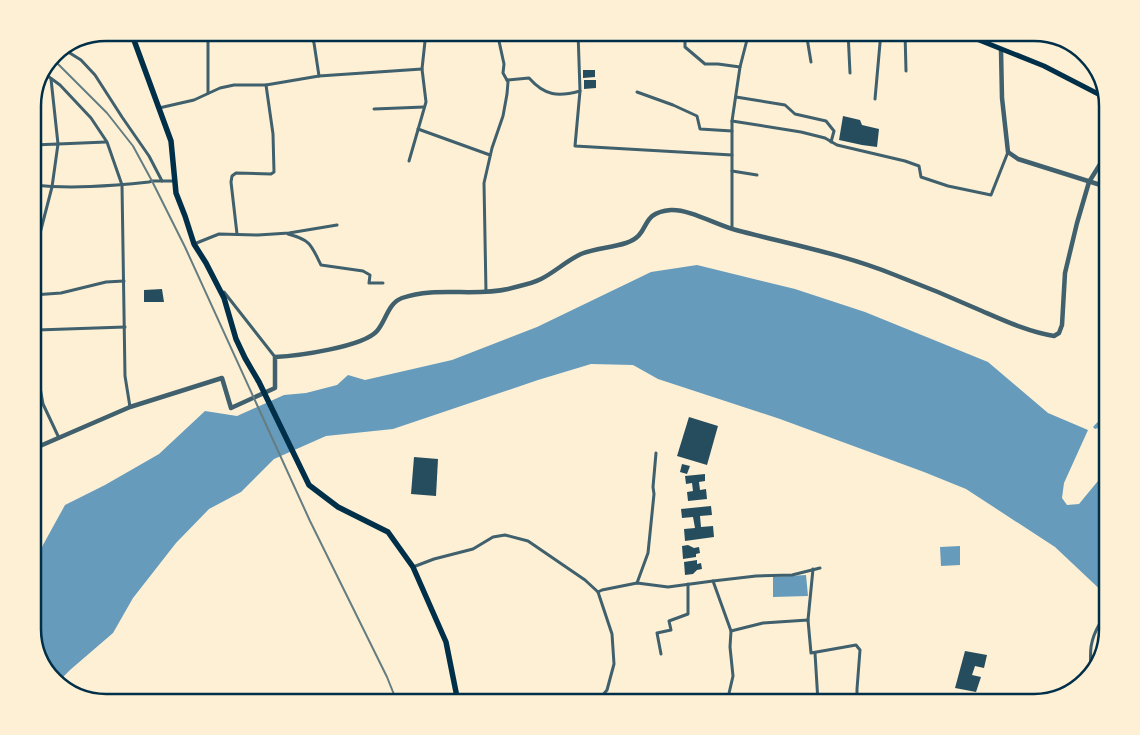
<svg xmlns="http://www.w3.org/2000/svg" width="1140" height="735" font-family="Overpass,sans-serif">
  <rect width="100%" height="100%" fill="#fdf0d5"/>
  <g fill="#669bbc">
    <polygon points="697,265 795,289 865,312 988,362 1048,413 1088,430 1064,483 1062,498 1067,505 1079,504 1107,470 1107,596 1055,547 966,489 924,472 780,419 658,379 633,365 591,364 538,380 393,429 326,436 274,459 241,492 209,509 176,543 133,598 113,633 70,670 58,682 43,666 33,633 33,572 43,545 65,505 105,485 159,454 205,411 237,416 284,395 306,393 337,385 348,375 365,380 452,360 537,327 651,272"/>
    <path d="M 1107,266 L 1107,366 C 1102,334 1103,298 1107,266 Z"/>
    <polygon points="1107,412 1107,429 1104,426 1095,429 1093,427"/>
    <polygon points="960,546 960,565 941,566 940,547"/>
    <polygon points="806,575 808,596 773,597 773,577"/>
  </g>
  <g fill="#264d5e">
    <polygon points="583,70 595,70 595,77 583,78"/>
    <polygon points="584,80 596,80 596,88 584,89"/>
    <polygon points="843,116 860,120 862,125 879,129 877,147 862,145 839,140"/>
    <polygon points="162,289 164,302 144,302 144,290"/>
    <polygon points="689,417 718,426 707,465 677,456"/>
    <polygon points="414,457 438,459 436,496 411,494"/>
    <polygon points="682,464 690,466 687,474 680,472"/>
    <polygon points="705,474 705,481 699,482 700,490 706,489 707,499 688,501 687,492 693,491 692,483 686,484 685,476"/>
    <polygon points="711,506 712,515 700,516 701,527 713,526 714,537 685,541 684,529 695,528 693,517 682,518 681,509"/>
    <polygon points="688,545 694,548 699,547 700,553 696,554 696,557 683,559 682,546"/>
    <polygon points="697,560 697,564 701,563 702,569 697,570 693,574 685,575 684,562"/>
    <polygon points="965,651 987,655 984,668 975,666 972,675 981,677 976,692 955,688"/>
  </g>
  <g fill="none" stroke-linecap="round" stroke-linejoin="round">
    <g stroke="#3f606c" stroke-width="3">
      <polyline points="208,32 208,93"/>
      <polyline points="309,32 314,43 319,76"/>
      <polyline points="685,32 685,47 705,64 718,64 740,67"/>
      <polyline points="806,32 811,62"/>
      <polyline points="848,32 850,73"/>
      <polyline points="905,32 906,71"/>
      <polyline points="65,50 81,60 95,75 122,117 149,156 162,181"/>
      <polyline points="45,74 60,85 91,118 107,142 122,185 125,376 130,407"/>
      <polyline points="51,79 58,144 106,142"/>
      <path d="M 507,80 L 529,78 C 545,96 558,97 580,91 L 578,32"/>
      <polyline points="580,91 575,146 732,155"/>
      <polyline points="637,92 673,105 697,116 700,129 732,131"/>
      <polyline points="736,97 785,105 795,114 826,121 834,131 831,142"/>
      <polyline points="875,99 881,32"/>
      <polyline points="159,108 194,100 220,88 234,85 266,85 319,76 422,69"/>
      <polyline points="374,109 424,107"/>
      <polyline points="732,121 801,132 825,138 837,145 905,161 919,166 921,177 948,186 991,195 1008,152"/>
      <polyline points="418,129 490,155"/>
      <polyline points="33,145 58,144 52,187 38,241 36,260 36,365 43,404 59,438"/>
      <polyline points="409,161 426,102 422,69 426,32"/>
      <polyline points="732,171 757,175"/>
      <path d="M 33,185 C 71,189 110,186 149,182 L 152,181 L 175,181"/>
      <polyline points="732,229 732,121 740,67 749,32"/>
      <polyline points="237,234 231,182 232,176 236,173 271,174 274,172 273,134 266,85"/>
      <path d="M 288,234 C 311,240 311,245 321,265 L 363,271 L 370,275 L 369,283 L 383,283"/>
      <polyline points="194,244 219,234 258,235 289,233 337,225"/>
      <polyline points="224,292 275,357"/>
      <polyline points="486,292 484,183 492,148 503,116 507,94 508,82 503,73 504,64 497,32"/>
      <polyline points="33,295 61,293 106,282 124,281"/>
      <polyline points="37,330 125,327"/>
      <polyline points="413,567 434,559 473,549 493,537 505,535 528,541 585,580 598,592 602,590 637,583 668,587 713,581 731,631 763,623 808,620 811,653 856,645 860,650 857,689 857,702"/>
      <polyline points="713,581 756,576 792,575 820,568"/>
      <polyline points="637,583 648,553 654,494 653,487 656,453"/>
      <polyline points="808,620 813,569"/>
      <polyline points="815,653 818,702"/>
      <polyline points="661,654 657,633 671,630 669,621 688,614 688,584"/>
      <path d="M 1091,673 C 1090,652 1089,642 1100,623"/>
      <polyline points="597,702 607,690 614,664 612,634 598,592"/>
      <polyline points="727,702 733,676 730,647 731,631"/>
    </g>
    <g stroke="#3f606c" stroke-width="4.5">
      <polyline points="1001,50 1002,98 1008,152 1018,159 1107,187"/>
      <path d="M 33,449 L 130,407 L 222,378 L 231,408 L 275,388 L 275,357 C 297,356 363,347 377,331 C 386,321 388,303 402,298 C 436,286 474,297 508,289 C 519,286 531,284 541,279 C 555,272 566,261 581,254 C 595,248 611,248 626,243 C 653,234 637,213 671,210 C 689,209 717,225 736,230 C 789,244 843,254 895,275 C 924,286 953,298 982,311 C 1005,321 1029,332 1054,336 L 1059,333 L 1062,325 L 1065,273 L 1077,223 L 1089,182 L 1107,153"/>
    </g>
    <polyline stroke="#003049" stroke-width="5" points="959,32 1044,66 1106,98"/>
    <polyline stroke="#003049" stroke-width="5.5" points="131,32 171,141 176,193 185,216 194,244 206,263 224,298 236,339 245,358 259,382 309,485 338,507 388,532 413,567 446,642 458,702"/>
    <polyline stroke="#657d81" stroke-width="2" points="52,58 107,113 133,146 152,181 185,247 310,521 387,677 397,702"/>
  </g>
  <path d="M0 0H1140V735H0ZM106 41H1034A65 65 0 0 1 1099 106V629A65 65 0 0 1 1034 694H106A65 65 0 0 1 41 629V106A65 65 0 0 1 106 41Z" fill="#fdf0d5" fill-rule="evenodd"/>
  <path fill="none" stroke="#003049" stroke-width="2.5" d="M106 41H1034A65 65 0 0 1 1099 106V629A65 65 0 0 1 1034 694H106A65 65 0 0 1 41 629V106A65 65 0 0 1 106 41Z"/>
</svg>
